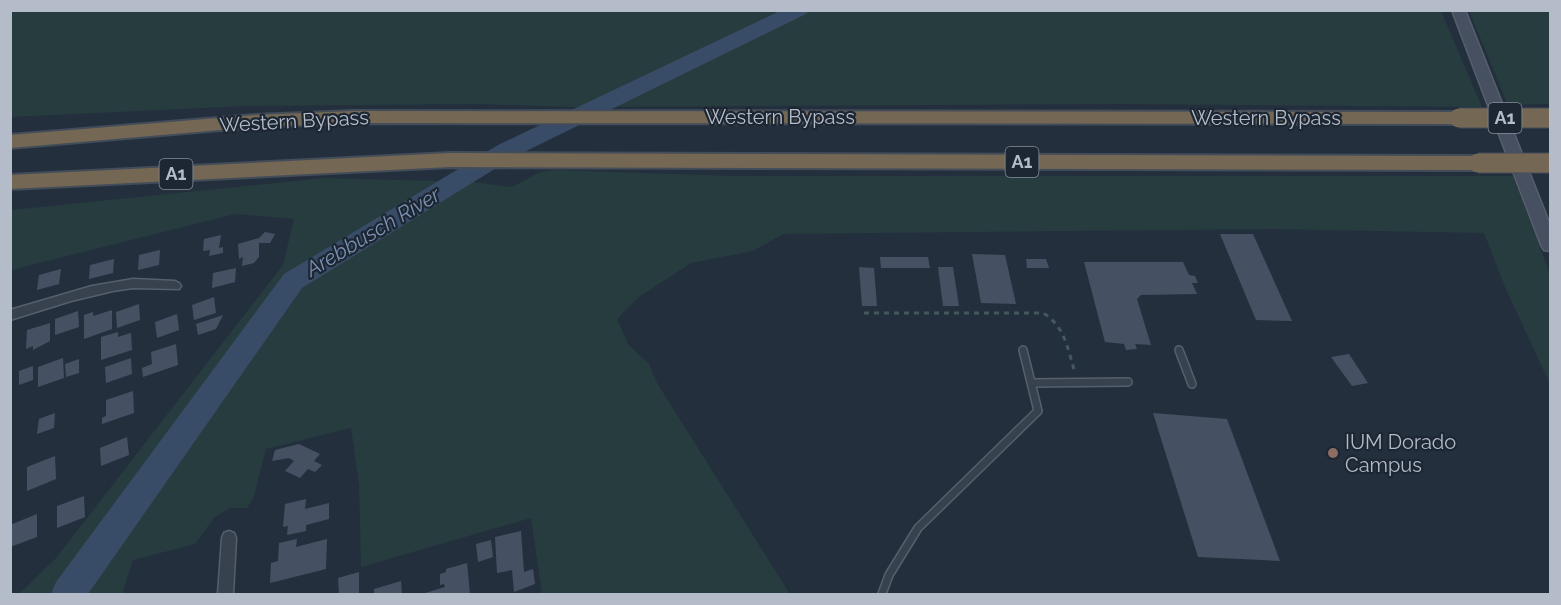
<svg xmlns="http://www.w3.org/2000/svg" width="1561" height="605" font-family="Raleway,sans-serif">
  <rect width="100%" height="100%" fill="#242f3e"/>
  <g fill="#263c3f">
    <polygon points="10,11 1441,11 1482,107 1123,104 576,107 477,104 246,106 11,117"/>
    <polygon points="1469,11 1550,11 1550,104 1508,105"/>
    <polygon points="554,170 736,176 1513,176 1550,274 1550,384 1505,287 1484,233 1271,229 783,234 753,251 691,263 639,297 617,319 628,344 649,364 657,383 790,594 542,594 531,518 361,567 359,485 351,428 266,449 253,499 247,508 230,508 214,518 195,544 133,560 122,594 19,594 56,558 283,265 294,219 235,214 11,270 11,210 324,178 473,182 512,187 540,172"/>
  </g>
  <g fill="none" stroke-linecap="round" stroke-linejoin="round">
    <polygon fill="#394c67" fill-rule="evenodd" points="782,10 809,10 806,14 514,157 302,288 88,594 51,594 56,582 284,274 498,145"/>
  </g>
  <g fill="#455162">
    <polygon points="265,232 275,234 270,243 259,243 259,257 254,263 242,266 243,257 239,259 238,244 259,238"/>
    <polygon points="1220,234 1253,234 1292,321 1256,320"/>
    <polygon points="221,235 219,248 223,247 223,253 209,256 210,250 203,251 204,239"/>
    <polygon points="160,250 159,265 138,270 139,255"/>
    <polygon points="972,254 1005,255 1016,304 981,303"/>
    <polygon points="880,257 928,257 930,268 881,268"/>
    <polygon points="114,259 113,273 89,279 90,265"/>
    <polygon points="1026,259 1046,259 1049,268 1027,268"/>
    <polygon points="1084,262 1183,262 1189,275 1195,276 1198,283 1192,283 1197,294 1141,295 1137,299 1151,345 1135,344 1137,349 1126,350 1124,344 1105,342"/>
    <polygon points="859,267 874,268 877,306 862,306"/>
    <polygon points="938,267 953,267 959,306 943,306"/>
    <polygon points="236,268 235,282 212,288 213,273"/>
    <polygon points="61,269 59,284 37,290 39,275"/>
    <polygon points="214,297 216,313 194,320 192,305"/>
    <polygon points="139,304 140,320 117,328 116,312"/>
    <polygon points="112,310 112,329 84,339 84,315 93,312 93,316"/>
    <polygon points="78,311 79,327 55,335 55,319"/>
    <polygon points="177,314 179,330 157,338 155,322"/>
    <polygon points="223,315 216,329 198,335 196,324"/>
    <polygon points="50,323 50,341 33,350 33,346 26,349 27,330"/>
    <polygon points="118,332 118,337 131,333 132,350 101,360 101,337"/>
    <polygon points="176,344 178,365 143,377 142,368 152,364 151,352"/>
    <polygon points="1349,354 1368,383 1352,386 1331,357"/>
    <polygon points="63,358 64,378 38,387 38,367"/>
    <polygon points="131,358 132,374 106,383 105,367"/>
    <polygon points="79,359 79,373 66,377 65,364"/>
    <polygon points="33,366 33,380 19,385 19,371"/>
    <polygon points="133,391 134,413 102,424 102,418 106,416 106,400"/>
    <polygon points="55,413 54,428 37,434 39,419"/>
    <polygon points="1153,413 1227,419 1280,561 1198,557"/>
    <polygon points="127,437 129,455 101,466 100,448"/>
    <polygon points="299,444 320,454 314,461 322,465 315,472 308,469 300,478 285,471 294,461 289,458 272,461 275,450"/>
    <polygon points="55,456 56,479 27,491 27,467"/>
    <polygon points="84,496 85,517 57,528 57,506"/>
    <polygon points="306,499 305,509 329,503 329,519 306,525 306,531 287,535 288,526 283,527 285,504"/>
    <polygon points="37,514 37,537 10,547 10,525"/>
    <polygon points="521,531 524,572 533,569 535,584 514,592 512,570 497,573 495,537"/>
    <polygon points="297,539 296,547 327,539 326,569 270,583 271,563 278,561 279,543"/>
    <polygon points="491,540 493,557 478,562 476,544"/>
    <polygon points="467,563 470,594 422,594 445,587 444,584 440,585 440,574 446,572 446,569"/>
    <polygon points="359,572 359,594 339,594 338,578"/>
    <polygon points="401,581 402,594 374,594 374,589"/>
  </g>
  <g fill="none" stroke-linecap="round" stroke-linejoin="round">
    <defs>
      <g id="lane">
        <polyline points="1179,350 1192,384"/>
        <polyline points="1032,383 1128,382"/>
        <polyline points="882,594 889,575 918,528 1038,411 1023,350"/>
      </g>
      <g id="street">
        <polygon points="133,279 175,281 179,283 181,286 179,289 133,288 113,291 71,301 10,320 10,310 92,286"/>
        <polygon points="229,531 234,533 236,538 233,594 218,594 222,538 224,533"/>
      </g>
      <polygon id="secondary" points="1452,10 1465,10 1550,225 1550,251 1544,250 1541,245"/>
      <g id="highway">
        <polygon points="353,111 1459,112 1466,114 1468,118 1466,122 1459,124 353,123 255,127 10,148 10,135 255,115"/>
        <polygon points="450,153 1478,156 1485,158 1488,163 1485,168 1478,170 450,167 10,189 10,175"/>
      </g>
    </defs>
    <use href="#lane" stroke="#565f6c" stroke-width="10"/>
    <use href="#street" stroke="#565f6c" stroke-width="3"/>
    <use href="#secondary" stroke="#565f6c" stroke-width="3"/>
    <use href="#highway" stroke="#434c59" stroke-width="4"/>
    <path stroke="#44595c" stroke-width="3" stroke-dasharray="5 5" stroke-linecap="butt" d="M 864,313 L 1043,313 C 1065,326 1068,350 1075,373"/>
    <use href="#lane" stroke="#38414e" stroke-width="7"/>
    <use href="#street" fill="#38414e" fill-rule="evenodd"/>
    <use href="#secondary" fill="#465061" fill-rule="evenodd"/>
    <use href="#highway" fill="#746855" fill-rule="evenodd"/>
    <defs>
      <g id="highway-bridge">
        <polyline points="1459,118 1550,118"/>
        <polyline points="1478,163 1550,163"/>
      </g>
    </defs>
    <use href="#highway-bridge" stroke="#434c59" stroke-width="21" stroke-linecap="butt"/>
    <use href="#highway-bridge" stroke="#746855" stroke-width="19"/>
  </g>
  <circle fill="#8d6e63" stroke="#1d2633" stroke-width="2" cx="1333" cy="453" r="6"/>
  <g text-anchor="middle" stroke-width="4.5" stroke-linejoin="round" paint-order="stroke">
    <g fill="#1d2633" stroke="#878f9c" stroke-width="1.5">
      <rect x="1488.5" y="103" width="33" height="30" rx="4.5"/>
      <rect x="1005.5" y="147" width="33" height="30" rx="4.5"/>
      <rect x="159.5" y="159" width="33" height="30" rx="4.5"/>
    </g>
    <g font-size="18" font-weight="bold" fill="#b4bcc9">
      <text x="1505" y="124">A1</text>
      <text x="1022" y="168">A1</text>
      <text x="176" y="180">A1</text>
    </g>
    <g font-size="20" fill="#b4bcc9" stroke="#1d2633">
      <text x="780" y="124">Western Bypass</text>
      <text x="1266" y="125">Western Bypass</text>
      <text transform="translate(294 121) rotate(-3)" y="7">Western Bypass</text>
    </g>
    <g font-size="20" fill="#b4bcc9" stroke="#1d2633" text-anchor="start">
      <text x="1345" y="449">IUM Dorado<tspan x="1345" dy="23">Campus</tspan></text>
    </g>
    <g font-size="21" font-style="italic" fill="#7c92b1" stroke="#1d2633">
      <text transform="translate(373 232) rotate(-31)" y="7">Arebbusch River</text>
    </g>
  </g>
  <rect width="1561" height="605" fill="none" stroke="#b4bcc9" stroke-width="24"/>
</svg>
